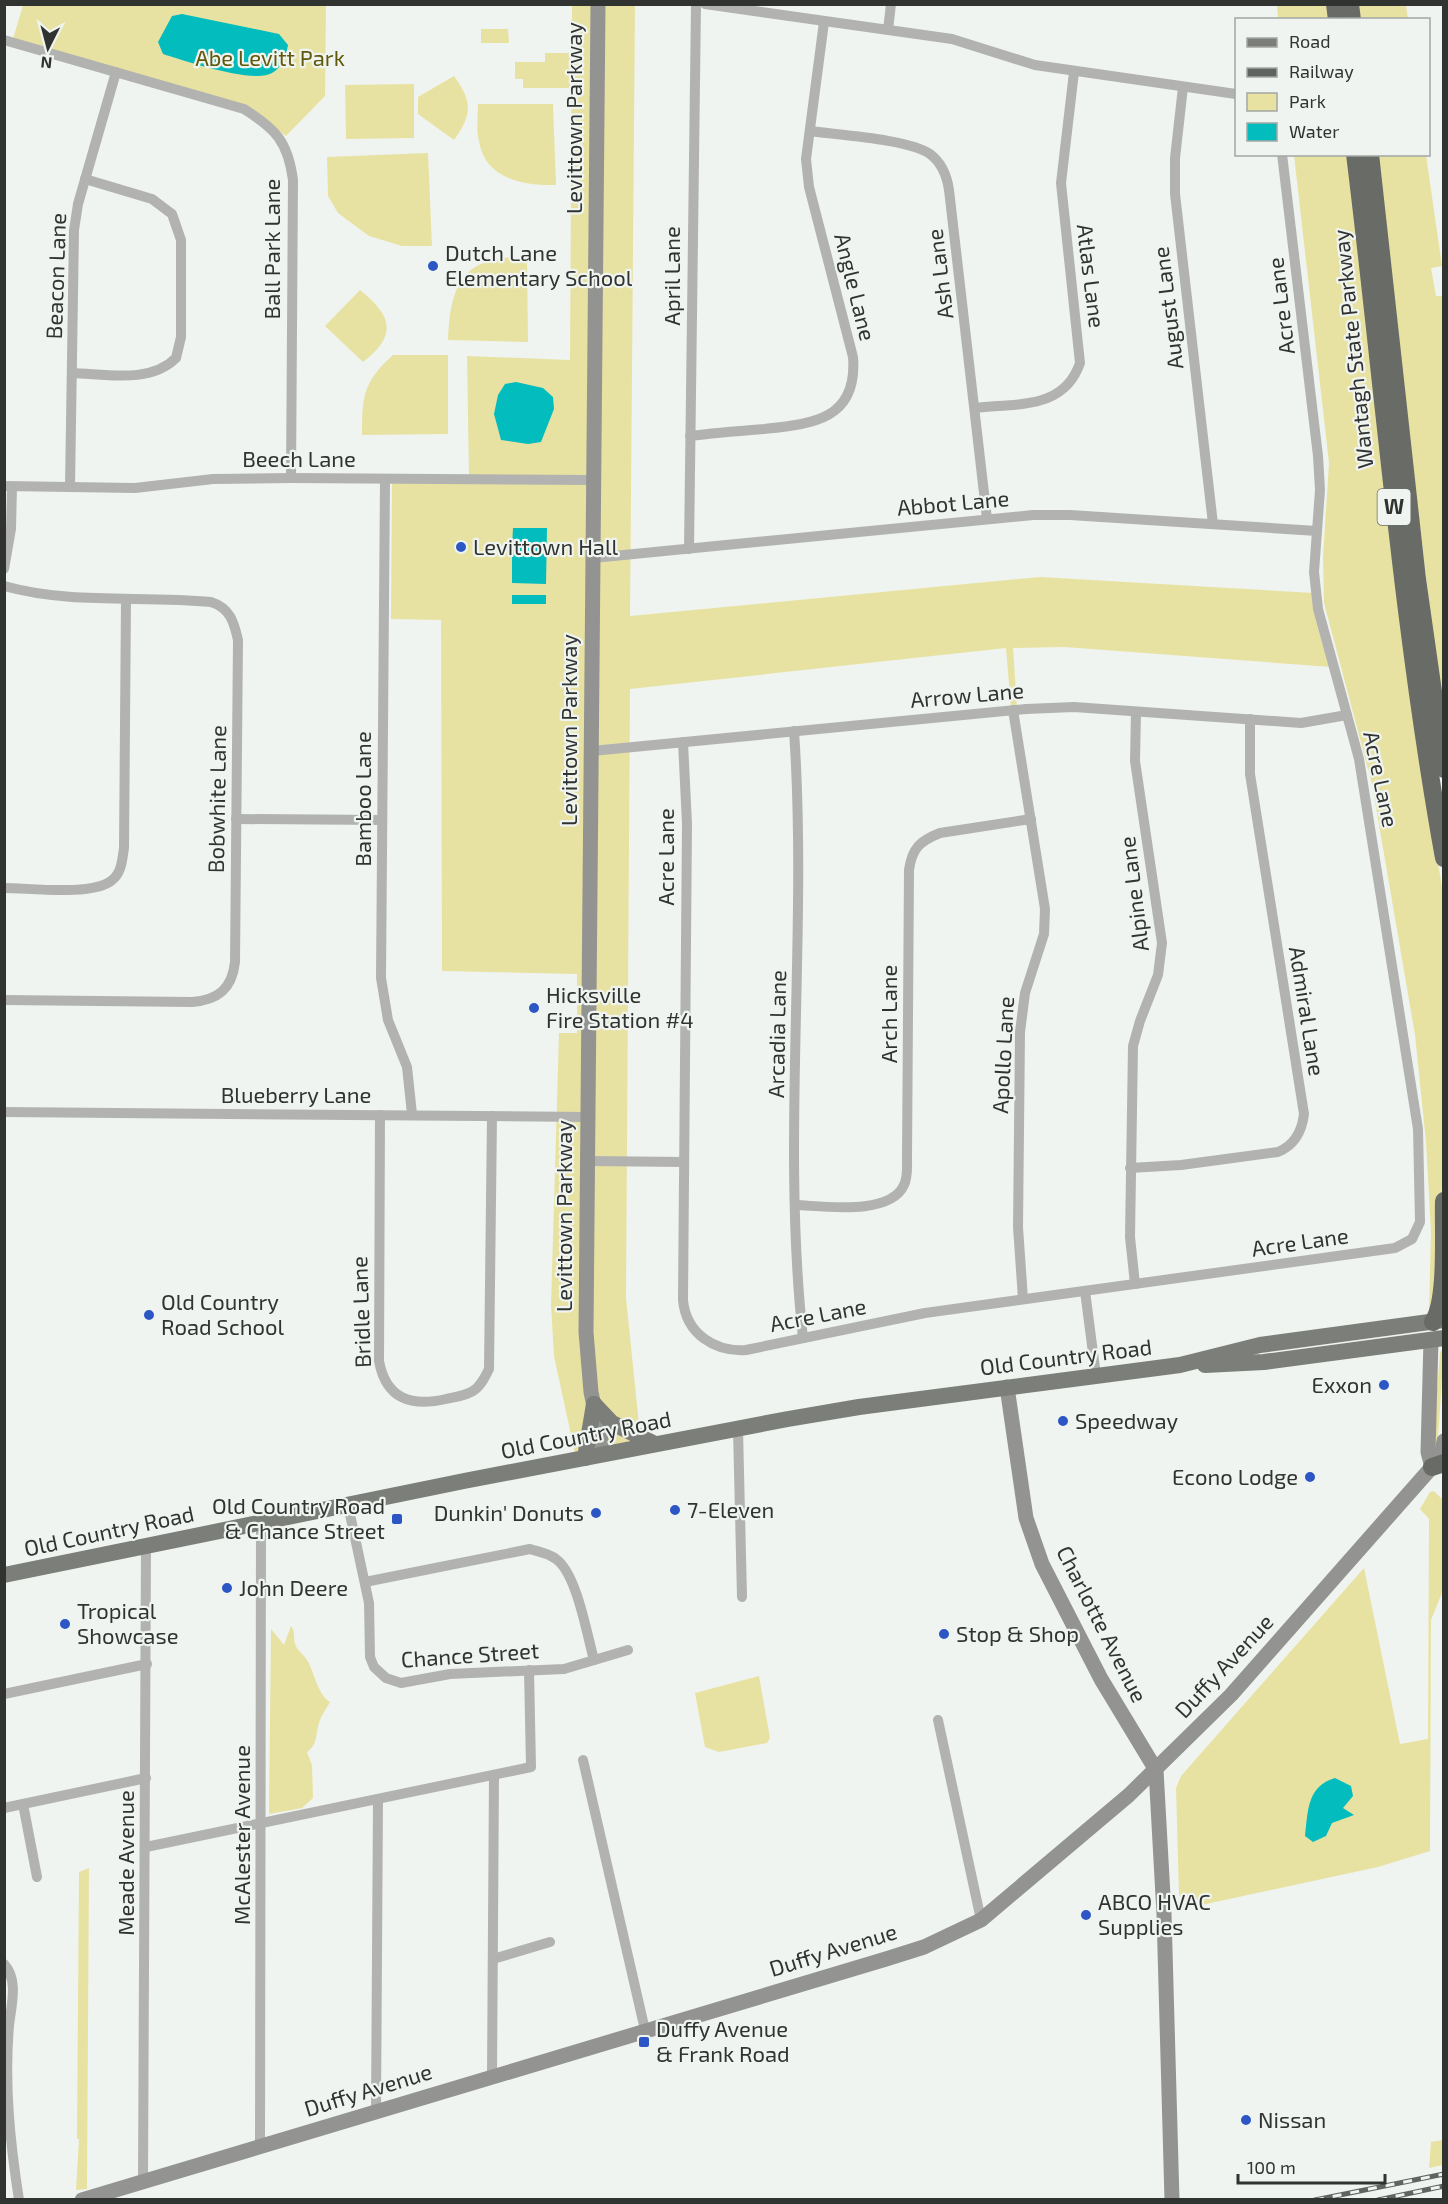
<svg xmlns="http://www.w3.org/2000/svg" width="1448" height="2204" font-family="'Exo 2',sans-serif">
  <rect width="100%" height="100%" fill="#eff4f0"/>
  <g fill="#e8e2a2">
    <polygon points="23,5 326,5 325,96 286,136 247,107 13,39"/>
    <polygon points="572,5 635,5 630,616 1040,577 1314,593 1331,667 1064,647 1013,648 1017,707 1011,708 1006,648 630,689 626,1298 641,1444 576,1458 554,1356 551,1305 559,1033 577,1033 577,974 442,971 441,620 391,619 392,482 469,477 467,356 570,360"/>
    <polygon points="1277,5 1328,5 1330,19 1278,19"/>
    <polygon points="1354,5 1406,5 1408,19 1357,19"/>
    <polygon points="481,29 508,29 509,43 481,43"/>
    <polygon points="545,53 570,53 570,88 523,88 523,79 515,79 515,62 545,62"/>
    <path d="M 454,76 C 473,102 472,115 454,140 L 418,114 L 418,97 Z"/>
    <polygon points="414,84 414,138 346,139 345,85"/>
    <path d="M 478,104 L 553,104 L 556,185 C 524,186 485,179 479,141 C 476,130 478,116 478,104 Z"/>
    <polygon points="428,153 432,246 402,246 369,236 338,213 328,196 327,157"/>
    <polygon points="1294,155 1349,155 1426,791 1443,893 1444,1159 1439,1228 1438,1304 1429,1313 1431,1232 1426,1142 1415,1035 1372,784 1324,603 1323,557 1329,463"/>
    <polygon points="1376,155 1426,155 1442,266 1431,268 1436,296 1442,296 1444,308 1443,720"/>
    <path d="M 510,257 L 527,259 L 528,342 L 448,340 C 449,313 452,276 481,264 C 490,261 500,259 510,257 Z"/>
    <path d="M 360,290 C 392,316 398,335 363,362 L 325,326 Z"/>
    <path d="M 393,355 L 448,355 L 448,434 L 362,435 C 362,396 363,382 393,355 Z"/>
    <polygon points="1442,1350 1443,1363 1437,1454 1432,1453 1440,1352"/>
    <polygon points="1434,1491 1443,1500 1444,1588 1431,1620 1430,1851 1378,1867 1183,1909 1179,1894 1176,1788 1181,1776 1364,1568 1400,1744 1428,1739 1429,1519 1420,1509 1430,1492"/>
    <path d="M 291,1626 C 296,1632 293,1637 295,1644 C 297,1650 303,1654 307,1660 C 315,1673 317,1694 330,1702 C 327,1708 322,1714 320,1720 C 315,1732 319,1744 307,1752 L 312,1765 L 313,1798 L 302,1808 L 269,1814 L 271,1629 L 284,1645 Z"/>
    <polygon points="759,1676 770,1738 767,1743 719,1752 705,1747 695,1693"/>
    <polygon points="89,1868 87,2189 76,2190 79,2139 77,2139 79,1872"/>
    <polygon points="1443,2140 1443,2165 1429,2168 1431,2142"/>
  </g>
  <g fill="#02bcbd">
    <path d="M 182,14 L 279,34 L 288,45 C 286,56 282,68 272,73 C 253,84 185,61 163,54 L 158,42 L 172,16 Z"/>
    <polygon points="516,382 543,388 553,397 554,409 541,442 528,444 501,440 494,414 498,395 505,384"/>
    <polygon points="513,528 547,528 546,584 512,583 512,550 519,550 519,546 512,546"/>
    <rect x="512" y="595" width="34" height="9"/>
    <path d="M 1335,1778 L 1351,1786 L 1353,1796 L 1343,1808 L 1354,1815 L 1332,1823 L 1326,1836 L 1313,1842 L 1305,1836 C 1308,1811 1307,1786 1335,1778 Z"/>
  </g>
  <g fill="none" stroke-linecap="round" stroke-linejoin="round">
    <g stroke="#b2b3b1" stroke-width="10">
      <polyline points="705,4 952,39 1035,65 1236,94"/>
      <polyline points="888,30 891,4"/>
      <path d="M 4,40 L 244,109 C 276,129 288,142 293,180 L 291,478"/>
      <polyline points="1183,87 1175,158 1175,194 1213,524"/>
      <path d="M 810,131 C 838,135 909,139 930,154 C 942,163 947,176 949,190 L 987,519"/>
      <path d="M 72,373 C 106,374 150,384 176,358 L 181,337 L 181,240 L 172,214 L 152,199 L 85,179"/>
      <path d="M 975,408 C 1017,403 1064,410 1080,363 L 1061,183 L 1074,72"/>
      <path d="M 690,436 C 714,433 739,431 764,429 C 812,424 858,420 853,357 L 809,187 L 806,159 L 824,22"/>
      <polyline points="385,479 381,978 388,1020 407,1067 412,1114"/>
      <polyline points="4,486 135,488 213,479 291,478 594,480"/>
      <polyline points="70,487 74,230 78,204 116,72"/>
      <polyline points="689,549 696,4"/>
      <polyline points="593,558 1033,515 1070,515 1317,531"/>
      <polyline points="4,569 11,529 12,487"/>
      <path d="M 4,586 C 73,605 141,595 211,602 C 230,608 234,622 238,640 L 235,962 C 232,989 218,1000 192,1002 L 4,1000"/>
      <polyline points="1013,710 1045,909 1044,934 1025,993 1020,1032 1018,1227 1023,1299"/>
      <path d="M 794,731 C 808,933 781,1137 803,1338"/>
      <path d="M 683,742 L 687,824 L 683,1300 C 686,1334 715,1352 746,1350 L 925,1313 L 1395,1248 L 1412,1239 L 1420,1222 L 1418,1129 L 1359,759 L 1318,609 L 1314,572 L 1320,490 L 1318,456 L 1282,154"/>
      <polyline points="592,751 1026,709 1074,707 1301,723 1347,715"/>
      <polyline points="236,819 382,820"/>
      <path d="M 4,888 C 30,888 91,896 111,881 C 122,873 122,860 124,848 L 126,600"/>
      <polyline points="4,1112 588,1117"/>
      <path d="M 380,1115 L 379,1361 C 386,1399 411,1407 446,1399 C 454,1397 465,1396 473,1391 C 481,1386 485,1377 489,1369 L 492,1116"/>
      <polyline points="588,1161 684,1162"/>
      <path d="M 1130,1168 L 1181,1165 L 1278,1152 C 1295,1145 1302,1131 1304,1114 L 1250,774 L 1250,719"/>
      <path d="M 795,1205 C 824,1206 890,1216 904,1185 C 908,1177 907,1166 907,1158 L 909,870 C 912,848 920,841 940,833 L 1031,819"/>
      <polyline points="1135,1284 1130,1237 1133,1046 1140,1021 1158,975 1162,943 1135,761 1136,712"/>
      <polyline points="1085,1291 1096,1376"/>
      <polyline points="738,1429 742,1597"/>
      <polyline points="348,1505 369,1603 370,1657 374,1667 386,1678 401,1683 450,1674 564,1669 628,1650"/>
      <path d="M 365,1582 L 530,1549 C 539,1552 548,1553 556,1559 C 577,1574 587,1635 594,1660"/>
      <polyline points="4,1694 147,1664"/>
      <polyline points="938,1720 981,1920"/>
      <polyline points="583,1760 645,2030"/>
      <polyline points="23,1804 37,1877"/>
      <polyline points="4,1808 146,1778"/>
      <polyline points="146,1847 531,1767 529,1670"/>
      <polyline points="493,1959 550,1942"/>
      <path d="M 4,1964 C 19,1980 11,2006 9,2026 C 4,2084 10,2142 19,2200"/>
      <polyline points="492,2076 494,1775"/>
      <polyline points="376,2111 378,1799"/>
      <polyline points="260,2146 261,1523"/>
      <polyline points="143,2181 146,1545"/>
    </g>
    <g stroke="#939491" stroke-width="15">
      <polyline points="598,4 586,1332 591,1392 604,1454"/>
      <polyline points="1431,1340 1428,1452 1432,1467"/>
      <polyline points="1007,1387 1026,1518 1042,1564 1101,1679 1156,1770 1164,1914 1172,2200"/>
      <polyline points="82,2200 886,1959 924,1947 981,1920 1129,1795 1231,1695 1432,1467 1442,1452 1444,1441"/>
    </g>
    <g stroke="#7c7e7a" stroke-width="16">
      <polyline points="1205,1365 1264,1362 1444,1338"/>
      <polyline points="594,1404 612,1423 655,1444"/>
      <polyline points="585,1458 594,1404"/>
      <polyline points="4,1575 464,1481 788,1419 859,1407 1180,1365 1260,1345 1444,1320"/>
    </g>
    <g stroke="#696b66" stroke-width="18">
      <polyline points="1335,4 1337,20"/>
      <polyline points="1350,4 1352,20"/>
      <path d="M 1355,154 C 1384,389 1402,625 1444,858"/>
      <polyline points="1370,154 1417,579 1444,769"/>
      <path d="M 1433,1322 C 1448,1301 1443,1229 1444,1201"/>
      <polyline points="1432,1467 1444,1463"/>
    </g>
    <defs>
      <g id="rail">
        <polyline points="1315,2200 1444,2174"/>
        <polyline points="1378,2200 1444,2186"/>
      </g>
    </defs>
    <use href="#rail" stroke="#606360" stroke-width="5"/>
    <use href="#rail" stroke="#eff4f0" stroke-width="3" stroke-dasharray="9" stroke-linecap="butt"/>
  </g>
  <g fill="#2d56c5" stroke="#eff4f0" stroke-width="2">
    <circle cx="433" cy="266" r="6"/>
    <circle cx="461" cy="547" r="6"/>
    <circle cx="534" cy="1008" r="6"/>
    <circle cx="149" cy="1315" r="6"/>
    <circle cx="1384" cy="1385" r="6"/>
    <circle cx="1063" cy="1421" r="6"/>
    <circle cx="1310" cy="1477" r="6"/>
    <circle cx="675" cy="1510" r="6"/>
    <circle cx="596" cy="1513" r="6"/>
    <rect x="391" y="1513" width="12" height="12" rx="3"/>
    <circle cx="227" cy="1588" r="6"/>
    <circle cx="65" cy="1624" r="6"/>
    <circle cx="944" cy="1634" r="6"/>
    <circle cx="1086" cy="1915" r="6"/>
    <rect x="638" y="2036" width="12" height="12" rx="3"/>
    <circle cx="1246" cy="2120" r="6"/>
  </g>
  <g text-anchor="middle" stroke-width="4.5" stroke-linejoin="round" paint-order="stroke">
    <rect fill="#eff4f0" stroke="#6a6d6a" stroke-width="1.5" x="1377.5" y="489" width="33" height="36" rx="4.5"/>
    <g font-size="21" font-weight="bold" fill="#313331">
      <text x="1394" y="514">W</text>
    </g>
    <g font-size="22" fill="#60580a" stroke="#eff4f0">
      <text x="270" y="66">Abe Levitt Park</text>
    </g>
    <g font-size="22" fill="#313331" stroke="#eff4f0">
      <text transform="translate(574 118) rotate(-90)" y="8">Levittown Parkway</text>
      <text transform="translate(272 249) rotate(-90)" y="8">Ball Park Lane</text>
      <text transform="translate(940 274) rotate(-97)" y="8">Ash Lane</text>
      <text transform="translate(56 276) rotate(-88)" y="8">Beacon Lane</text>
      <text transform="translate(672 276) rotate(-90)" y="8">April Lane</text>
      <text transform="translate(1091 276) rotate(83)" y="8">Atlas Lane</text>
      <text transform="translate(855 287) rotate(76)" y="8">Angle Lane</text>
      <text transform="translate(1281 306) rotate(-97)" y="8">Acre Lane</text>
      <text transform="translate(1168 308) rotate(-97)" y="8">August Lane</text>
      <text transform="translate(1353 349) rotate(-96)" y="8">Wantagh State Parkway</text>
      <text x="299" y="467">Beech Lane</text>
      <text transform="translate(953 503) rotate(-5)" y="8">Abbot Lane</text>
      <text transform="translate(967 695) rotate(-5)" y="8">Arrow Lane</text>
      <text transform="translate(569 730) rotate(-90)" y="8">Levittown Parkway</text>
      <text transform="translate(1381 779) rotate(78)" y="8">Acre Lane</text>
      <text transform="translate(217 799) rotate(-89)" y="8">Bobwhite Lane</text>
      <text transform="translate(363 799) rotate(-90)" y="8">Bamboo Lane</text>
      <text transform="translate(666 857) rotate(-90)" y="8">Acre Lane</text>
      <text transform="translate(1134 894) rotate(-97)" y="8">Alpine Lane</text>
      <text transform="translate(1307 1011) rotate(81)" y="8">Admiral Lane</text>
      <text transform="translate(889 1014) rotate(-90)" y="8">Arch Lane</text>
      <text transform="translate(777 1034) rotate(-89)" y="8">Arcadia Lane</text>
      <text transform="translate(1003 1055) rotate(-87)" y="8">Apollo Lane</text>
      <text x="296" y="1103">Blueberry Lane</text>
      <text transform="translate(564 1216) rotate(-90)" y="8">Levittown Parkway</text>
      <text transform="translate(1300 1242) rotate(-8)" y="8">Acre Lane</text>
      <text transform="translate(361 1312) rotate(-92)" y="8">Bridle Lane</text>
      <text transform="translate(818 1315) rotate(-11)" y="8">Acre Lane</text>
      <text transform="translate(1066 1357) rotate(-7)" y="8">Old Country Road</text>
      <text transform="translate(586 1435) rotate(-11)" y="8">Old Country Road</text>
      <text transform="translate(109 1531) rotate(-12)" y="8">Old Country Road</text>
      <text transform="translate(1102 1624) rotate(63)" y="8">Charlotte Avenue</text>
      <text transform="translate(470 1655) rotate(-4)" y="8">Chance Street</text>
      <text transform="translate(1224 1666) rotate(-47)" y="8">Duffy Avenue</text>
      <text transform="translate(242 1835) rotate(-90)" y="8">McAlester Avenue</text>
      <text transform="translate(126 1863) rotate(-90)" y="8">Meade Avenue</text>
      <text transform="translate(833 1950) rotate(-17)" y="8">Duffy Avenue</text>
      <text transform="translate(368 2090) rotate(-17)" y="8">Duffy Avenue</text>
    </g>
    <g font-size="22" fill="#313331" stroke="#eff4f0" text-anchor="start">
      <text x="445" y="261">Dutch Lane<tspan x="445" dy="25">Elementary School</tspan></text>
      <text x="473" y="555">Levittown Hall</text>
      <text x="546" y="1003">Hicksville<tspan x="546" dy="25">Fire Station #4</tspan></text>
      <text x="161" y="1310">Old Country<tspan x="161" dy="25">Road School</tspan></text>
      <text x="1372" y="1393" text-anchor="end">Exxon</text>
      <text x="1075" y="1429">Speedway</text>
      <text x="1298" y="1485" text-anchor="end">Econo Lodge</text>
      <text x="385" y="1514" text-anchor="end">Old Country Road<tspan x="385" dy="25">&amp; Chance Street</tspan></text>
      <text x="687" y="1518">7-Eleven</text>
      <text x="584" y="1521" text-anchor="end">Dunkin' Donuts</text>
      <text x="239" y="1596">John Deere</text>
      <text x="77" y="1619">Tropical<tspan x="77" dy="25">Showcase</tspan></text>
      <text x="956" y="1642">Stop &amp; Shop</text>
      <text x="1098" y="1910">ABCO HVAC<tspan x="1098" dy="25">Supplies</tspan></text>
      <text x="656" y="2037">Duffy Avenue<tspan x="656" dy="25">&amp; Frank Road</tspan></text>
      <text x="1258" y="2128">Nissan</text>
    </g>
  </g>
  <rect width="1448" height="2204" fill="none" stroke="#313331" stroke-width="12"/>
  <rect x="1235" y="18" width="195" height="138" fill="#eff4f0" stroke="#a3a7a4" stroke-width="1.5"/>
  <rect x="1247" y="38" width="30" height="9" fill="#7c7e7a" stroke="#a3a7a4" stroke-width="1.5"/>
  <text x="1289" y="48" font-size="18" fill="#313331">Road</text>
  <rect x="1247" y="68" width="30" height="9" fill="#606360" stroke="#a3a7a4" stroke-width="1.5"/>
  <text x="1289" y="78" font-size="18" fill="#313331">Railway</text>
  <rect x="1247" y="93" width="30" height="18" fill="#e8e2a2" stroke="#a3a7a4" stroke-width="1.5"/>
  <text x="1289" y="108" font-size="18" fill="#313331">Park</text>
  <rect x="1247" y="123" width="30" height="18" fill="#02bcbd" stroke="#a3a7a4" stroke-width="1.5"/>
  <text x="1289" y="138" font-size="18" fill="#313331">Water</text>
  <g transform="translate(48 48) rotate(186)" stroke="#eff4f0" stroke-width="4.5" paint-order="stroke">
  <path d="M0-4.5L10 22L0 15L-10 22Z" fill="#313331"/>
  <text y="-9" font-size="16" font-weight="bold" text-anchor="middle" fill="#313331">N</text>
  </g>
  <path d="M1238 2174v9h147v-9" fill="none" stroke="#313331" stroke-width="3"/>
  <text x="1247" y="2174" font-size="18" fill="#313331" stroke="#eff4f0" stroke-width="4.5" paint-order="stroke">100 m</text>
</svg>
